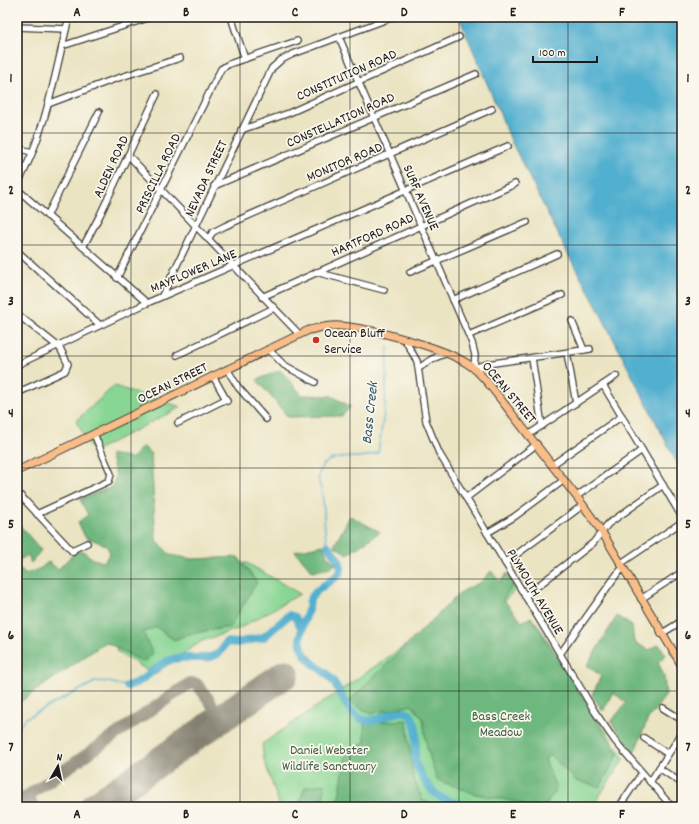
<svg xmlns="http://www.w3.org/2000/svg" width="699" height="824" font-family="Dekko,sans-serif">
  <rect width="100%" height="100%" fill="#fbf7ec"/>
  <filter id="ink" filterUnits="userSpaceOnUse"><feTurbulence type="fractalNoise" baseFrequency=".025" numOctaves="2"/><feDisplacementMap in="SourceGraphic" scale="8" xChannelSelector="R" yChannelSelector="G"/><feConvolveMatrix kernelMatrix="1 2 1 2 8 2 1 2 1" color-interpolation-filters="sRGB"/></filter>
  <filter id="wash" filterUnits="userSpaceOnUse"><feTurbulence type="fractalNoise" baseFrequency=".012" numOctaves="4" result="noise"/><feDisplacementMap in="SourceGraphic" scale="16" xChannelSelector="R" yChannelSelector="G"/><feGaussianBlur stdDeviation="0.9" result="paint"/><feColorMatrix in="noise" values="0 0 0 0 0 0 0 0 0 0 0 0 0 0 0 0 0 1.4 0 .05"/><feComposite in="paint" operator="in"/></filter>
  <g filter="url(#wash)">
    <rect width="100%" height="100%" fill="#ebe4c3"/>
    <g fill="#89d694" stroke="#527958">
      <polygon points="114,386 181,407 93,452 76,421"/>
      <polygon points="247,563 300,594 240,628 202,641 170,662 155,675 117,652 108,576"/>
      <polygon points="508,575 516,589 503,602 510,639 530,628 536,622 624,759 592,807 280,807 264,760 262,744"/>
    </g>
    <g fill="#6eb77e" stroke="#456a4d">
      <polygon points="280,370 302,395 332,396 351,407 342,416 288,417 257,380"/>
      <polygon points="143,446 151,454 156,540 170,555 193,559 238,557 257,582 230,627 189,634 174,640 156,627 143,633 153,654 143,662 106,642 17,704 17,522 41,550 31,563 28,556 20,559 18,568 26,574 41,568 48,562 58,569 77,551 84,552 93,559 104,562 110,553 106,545 85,537 78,522 88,515 80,499 112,487 116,476 110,454 131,459"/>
      <polygon points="350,516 380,532 348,554 334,546"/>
      <polygon points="323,545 327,556 336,564 327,569 312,571 295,551"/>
      <polygon points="491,571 501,583 507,573 513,585 503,599 522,622 531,617 618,754 600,787 576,781 550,755 545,759 556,789 545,807 527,807 521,803 476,794 437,780 427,748 423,719 412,705 371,714 349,701 461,592 481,582"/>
      <polygon points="617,616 632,626 634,642 649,650 659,644 666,655 658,662 664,676 666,695 648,719 634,753 611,722 626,703 613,692 603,711 592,695 601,676 587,665"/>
      <polygon points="407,720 413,777 423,801 440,807 337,807 346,756 365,741 364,723"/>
      <polygon points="325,784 323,807 298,807 305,787"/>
    </g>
    <polygon fill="#51afcf" stroke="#366676" points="459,17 682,17 682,473 598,309 570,258 513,145"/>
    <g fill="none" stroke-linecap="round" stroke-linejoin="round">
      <g stroke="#51afcf" stroke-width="1.5">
        <path d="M 328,546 C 322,528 326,507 321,489 C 319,483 317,479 319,474 C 320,467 326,461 333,459 C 348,456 364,459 378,453 L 385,405 L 388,347"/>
        <path d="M 17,729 L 26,718 L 95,682 C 106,679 116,685 127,686"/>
      </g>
      <g stroke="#51afcf" stroke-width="8">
        <path d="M 328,546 C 333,553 342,561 341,570 C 340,578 316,587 311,598 C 309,600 310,604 309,607 C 305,621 296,636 303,651 C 309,665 325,669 333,681 C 342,694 347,715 365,720 C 379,724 394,707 409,713 C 420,727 415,741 415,757 C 415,765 419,772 423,778 C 436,800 447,801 471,807"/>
        <path d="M 127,686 C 147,681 153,667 170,660 C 185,654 206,663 219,653 C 223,650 224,646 226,642 L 237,643 L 264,637 L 289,615 L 295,617 L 302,629"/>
      </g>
      <g stroke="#848070" stroke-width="12">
        <polyline points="31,794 29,799 34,807"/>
        <path d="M 17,803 L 190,683 L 197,684 C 204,695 221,710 214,723"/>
        <polyline points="92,807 93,807"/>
      </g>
      <polyline stroke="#848070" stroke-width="29" points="94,807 285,674"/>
    </g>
  </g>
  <g filter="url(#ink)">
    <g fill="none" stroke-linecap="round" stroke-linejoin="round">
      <defs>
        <g id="minor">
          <polyline points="231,17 245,59"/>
          <polyline points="17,27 66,29"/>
          <polyline points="339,37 472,343 475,355 474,368 487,364 590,349"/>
          <polyline points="62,46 151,17"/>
          <polyline points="48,104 112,80 180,58"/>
          <polyline points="241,130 289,113 459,37"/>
          <polyline points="17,148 32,152"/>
          <polyline points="128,155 299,334"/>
          <path d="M 17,185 C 46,133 55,73 69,17"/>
          <polyline points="214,186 476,74"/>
          <polyline points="17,189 147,303 508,146"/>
          <polyline points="47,216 99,112"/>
          <polyline points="208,239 213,232 225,226 492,109"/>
          <polyline points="83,247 100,215 157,94"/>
          <polyline points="17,251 100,325"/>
          <polyline points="316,272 384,290"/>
          <polyline points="410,272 527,222"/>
          <polyline points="117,278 221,69 229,64 297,41"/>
          <polyline points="162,296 272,68 281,60 293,54 393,17"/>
          <polyline points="262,297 515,184"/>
          <polyline points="453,300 557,254"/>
          <polyline points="17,314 60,348 68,364 65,371 17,393"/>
          <polyline points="572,321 584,350"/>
          <polyline points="469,335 562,295"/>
          <polyline points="405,340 417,361 426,421 439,453 595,712 615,741 672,807"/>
          <polyline points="268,349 284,365 315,382"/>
          <polyline points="567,353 576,403"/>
          <polyline points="177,355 274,308"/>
          <polyline points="532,358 542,426"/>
          <polyline points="17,365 147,303"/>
          <polyline points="419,368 432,359 447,353"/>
          <polyline points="227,369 238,387 266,419"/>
          <polyline points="213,376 227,401"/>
          <polyline points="603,385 682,517"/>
          <polyline points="178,423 226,399"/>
          <polyline points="528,435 616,376"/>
          <polyline points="552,465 622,416"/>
          <polyline points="17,492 73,552"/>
          <polyline points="577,496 642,450"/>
          <polyline points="466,498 537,444"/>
          <polyline points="37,514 109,481 111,474 94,434"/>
          <polyline points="487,533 514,517 564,480"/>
          <polyline points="72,550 87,543"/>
          <polyline points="505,563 583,505"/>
          <polyline points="620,564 682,522"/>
          <polyline points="525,596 593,543 608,524 663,485"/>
          <polyline points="641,599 682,572"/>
          <polyline points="661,634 682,621"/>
          <polyline points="560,654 617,574 622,569"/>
          <polyline points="663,708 682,720"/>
          <polyline points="644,738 668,754"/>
          <polyline points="659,768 680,782"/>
          <polyline points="650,782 682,733"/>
          <polyline points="619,807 642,773"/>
        </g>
        <path id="major" d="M 17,471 L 309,330 C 319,328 329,325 340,326 C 370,328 442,347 468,364 C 476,369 482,376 488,383 L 583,505 L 602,532 L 682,666"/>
      </defs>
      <use href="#minor" stroke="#3b3a35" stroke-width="8"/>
      <use href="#major" stroke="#3b3a35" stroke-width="9"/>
      <use href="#minor" stroke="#fff" stroke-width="5.5"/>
      <use href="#major" stroke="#f8bd89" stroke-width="7"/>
    </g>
  </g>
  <path fill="none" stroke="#1c1c1c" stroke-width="1" stroke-opacity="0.55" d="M 131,17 L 131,807M 240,17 L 240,807M 350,17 L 350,807M 459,17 L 459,807M 568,17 L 568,807M 17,133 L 682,133M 17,245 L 682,245M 17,356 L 682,356M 17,468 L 682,468M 17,579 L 682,579M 17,691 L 682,691"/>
  <circle fill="#c8321e" stroke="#fbf7ec" stroke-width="1.5" cx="316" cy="340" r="4"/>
  <g text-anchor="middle" stroke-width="3.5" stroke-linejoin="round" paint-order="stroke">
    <g font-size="14" fill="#1c1c1c" stroke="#fbf7ec">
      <text transform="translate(346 74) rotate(-24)" y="5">CONSTITUTION ROAD</text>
      <text transform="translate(340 119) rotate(-24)" y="5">CONSTELLATION ROAD</text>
      <text transform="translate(344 161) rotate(-23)" y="5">MONITOR ROAD</text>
      <text transform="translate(110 166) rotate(-65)" y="5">ALDEN ROAD</text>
      <text transform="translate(157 173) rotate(-64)" y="5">PRISCILLA ROAD</text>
      <text transform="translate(205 178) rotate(-65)" y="5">NEVADA STREET</text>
      <text transform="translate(422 197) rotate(66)" y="5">SURF AVENUE</text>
      <text transform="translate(372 234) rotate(-24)" y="5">HARTFORD ROAD</text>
      <text transform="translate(193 270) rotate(-23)" y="5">MAYFLOWER LANE</text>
      <text transform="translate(172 382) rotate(-26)" y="5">OCEAN STREET</text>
      <text transform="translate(510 392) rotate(50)" y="5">OCEAN STREET</text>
      <text transform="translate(536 591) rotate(59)" y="5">PLYMOUTH AVENUE</text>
    </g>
    <g font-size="14" fill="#1c1c1c" stroke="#fbf7ec" text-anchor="start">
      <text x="324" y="337">Ocean Bluff<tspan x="324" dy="16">Service</tspan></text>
    </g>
    <g font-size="14" fill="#425d46" stroke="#fbf7ec">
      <text x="501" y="720">Bass Creek<tspan x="501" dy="16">Meadow</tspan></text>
      <text x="329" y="754">Daniel Webster<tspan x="329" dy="16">Wildlife Sanctuary</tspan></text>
    </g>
    <g font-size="15" font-style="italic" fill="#345e6d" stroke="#fbf7ec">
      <text transform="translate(369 413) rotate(-84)" y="5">Bass Creek</text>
    </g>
  </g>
  <rect width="699" height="824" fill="none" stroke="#fbf7ec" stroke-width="44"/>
  <g transform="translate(58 766) rotate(9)" stroke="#fbf7ec" stroke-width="3" paint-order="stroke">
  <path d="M0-3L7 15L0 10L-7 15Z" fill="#1c1c1c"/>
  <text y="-6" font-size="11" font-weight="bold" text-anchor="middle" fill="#1c1c1c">N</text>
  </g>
  <path d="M533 56v6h64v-6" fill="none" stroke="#1c1c1c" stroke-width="2"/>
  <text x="539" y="56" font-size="12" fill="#1c1c1c" stroke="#fbf7ec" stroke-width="3" paint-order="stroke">100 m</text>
  <rect x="22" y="22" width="655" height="780" fill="none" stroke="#1c1c1c" stroke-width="1.5"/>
  <g font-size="13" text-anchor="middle" font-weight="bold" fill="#1c1c1c">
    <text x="77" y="16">A</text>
    <text x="186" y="16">B</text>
    <text x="295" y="16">C</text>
    <text x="404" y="16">D</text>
    <text x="513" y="16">E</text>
    <text x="622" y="16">F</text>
    <text x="11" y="82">1</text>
    <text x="688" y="82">1</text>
    <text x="11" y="194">2</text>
    <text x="688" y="194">2</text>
    <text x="11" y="305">3</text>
    <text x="688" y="305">3</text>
    <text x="11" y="417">4</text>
    <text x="688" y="417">4</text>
    <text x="11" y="528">5</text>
    <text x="688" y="528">5</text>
    <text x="11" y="639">6</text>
    <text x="688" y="639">6</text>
    <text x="11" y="751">7</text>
    <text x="688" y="751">7</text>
    <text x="77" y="818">A</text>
    <text x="186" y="818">B</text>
    <text x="295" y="818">C</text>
    <text x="404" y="818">D</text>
    <text x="513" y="818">E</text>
    <text x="622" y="818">F</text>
  </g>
</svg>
